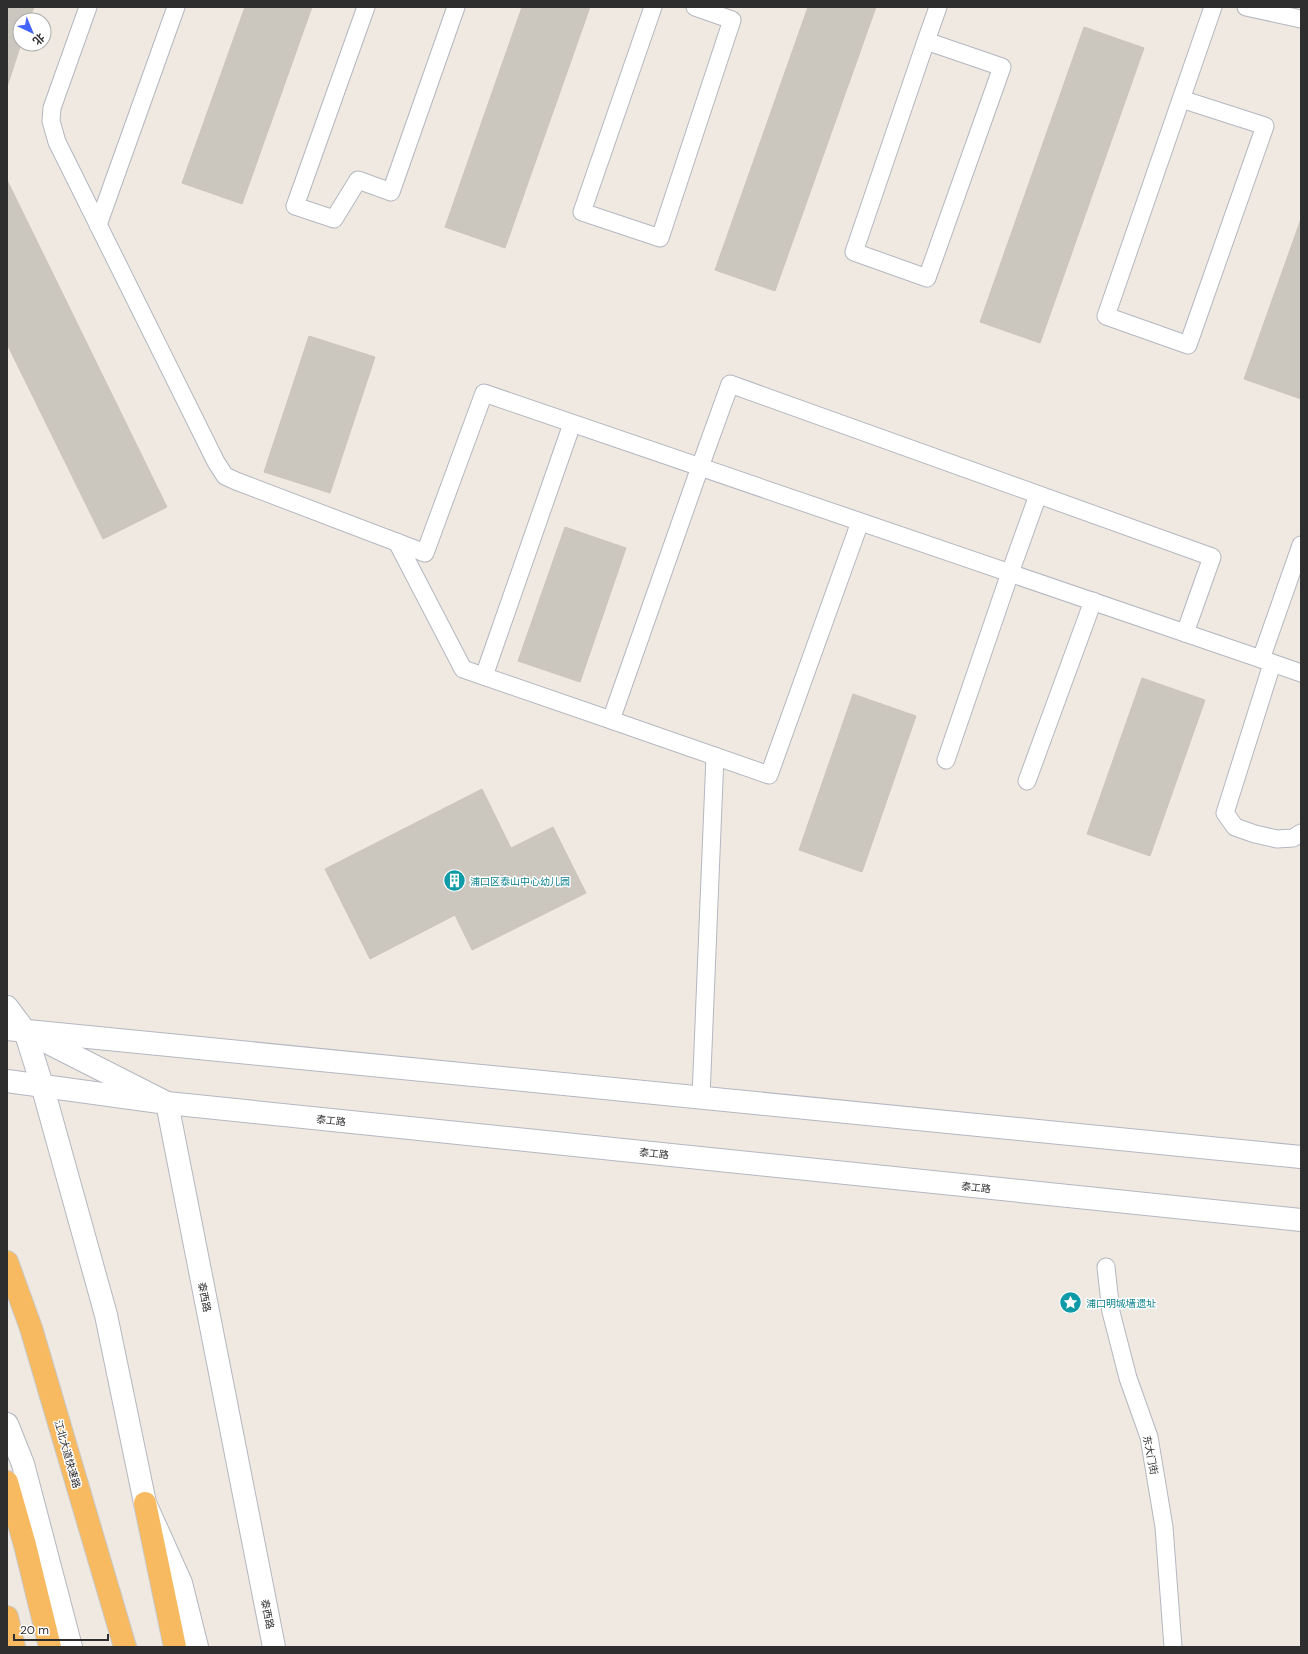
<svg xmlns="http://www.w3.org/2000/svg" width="1308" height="1654" font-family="'DM Sans','Noto Sans SC',sans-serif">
  <rect width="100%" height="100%" fill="#efe9e1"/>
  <g fill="#cbc7bf" stroke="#cbc5ba">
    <polygon points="7,7 34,7 29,20 20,20 20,44 21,44 7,87"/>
    <polygon points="245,7 312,7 242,204 182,183"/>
    <polygon points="522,7 590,7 505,248 445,227"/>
    <polygon points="808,7 876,7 775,291 715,270"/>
    <polygon points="1084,27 1144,48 1040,343 980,322"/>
    <polygon points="7,180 167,507 103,539 7,344"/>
    <polygon points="1301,219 1301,399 1244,379"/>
    <polygon points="309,336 375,357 330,493 264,472"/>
    <polygon points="565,527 626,548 580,682 518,661"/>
    <polygon points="1142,678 1205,700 1150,856 1087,834"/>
    <polygon points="853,694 916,716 862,872 799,850"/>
    <polygon points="482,789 511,848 553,827 586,893 472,950 455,915 370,959 325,869"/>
  </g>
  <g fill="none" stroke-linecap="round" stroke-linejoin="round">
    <defs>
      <g id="service">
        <polyline points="88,7 52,108 51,121 57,142 216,462 225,476 236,481 425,553 484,393 1261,659 1301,545"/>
        <polyline points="366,7 295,206 334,219 358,180 391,192 456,7"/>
        <polyline points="653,7 582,212 660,238 732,20 695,7"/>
        <polyline points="1246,7 1301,19"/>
        <polyline points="926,41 1002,67 927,278 854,252 926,41 938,7"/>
        <polyline points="1181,99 1265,126 1188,345 1106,316 1213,7"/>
        <polyline points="98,225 176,7"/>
        <polyline points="860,522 769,775 611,720 700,467 730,384 1212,557 1185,633"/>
        <polyline points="397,542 463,669 611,720"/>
        <polyline points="1261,659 1301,673"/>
        <polyline points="1272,664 1225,813 1235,827 1255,834 1277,839 1293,838 1301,833"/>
        <polyline points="484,676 572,424"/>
        <polyline points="946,760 1010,573 1038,495"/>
        <polyline points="1027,781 1093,601"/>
        <polyline points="701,1097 715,756"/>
        <polyline points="1106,1267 1111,1312 1128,1378 1149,1437 1164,1527 1173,1647"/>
      </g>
      <polyline id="tertiary" points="25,1031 167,1103 274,1647"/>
      <g id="secondary">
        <polyline points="7,1007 25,1031 42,1085 106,1315 145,1503 181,1583 197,1647"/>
        <polyline points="7,1029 1301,1157"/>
        <polyline points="7,1081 167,1103 1301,1220"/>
        <polyline points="7,1424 23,1464 71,1647"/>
      </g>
      <g id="trunk">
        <polyline points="7,1262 31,1328 125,1647"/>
        <polyline points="7,1482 25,1545 50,1647"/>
        <polyline points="145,1503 175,1647"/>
        <polyline points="7,1617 14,1647"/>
      </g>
    </defs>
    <use href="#service" stroke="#b4b7c1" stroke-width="19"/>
    <use href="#tertiary" stroke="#b4b7c1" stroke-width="24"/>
    <use href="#secondary" stroke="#b4b7c1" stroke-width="24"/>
    <use href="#trunk" stroke="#c9c9c9" stroke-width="24"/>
    <use href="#service" stroke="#fff" stroke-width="17"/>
    <use href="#tertiary" stroke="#fff" stroke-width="22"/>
    <use href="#secondary" stroke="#fff" stroke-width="22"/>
    <use href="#trunk" stroke="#f8ba60" stroke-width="22"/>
  </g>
  <defs>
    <symbol id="building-disc" viewBox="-11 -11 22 22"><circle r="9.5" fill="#0f9aa8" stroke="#fff"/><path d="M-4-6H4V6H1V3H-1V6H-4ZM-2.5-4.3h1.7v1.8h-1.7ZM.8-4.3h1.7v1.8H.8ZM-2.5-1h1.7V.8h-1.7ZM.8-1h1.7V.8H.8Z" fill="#fff"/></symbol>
    <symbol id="sight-disc" viewBox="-11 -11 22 22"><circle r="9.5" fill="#0f9aa8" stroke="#fff"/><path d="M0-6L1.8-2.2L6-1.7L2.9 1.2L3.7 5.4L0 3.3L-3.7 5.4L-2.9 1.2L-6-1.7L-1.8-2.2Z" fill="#fff"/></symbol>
  </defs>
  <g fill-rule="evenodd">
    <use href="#building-disc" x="442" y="868" width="25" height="25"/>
    <use href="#sight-disc" x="1058" y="1290" width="25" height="25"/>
  </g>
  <g text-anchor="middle" stroke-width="3" stroke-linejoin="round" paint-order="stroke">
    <g font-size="10" fill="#0d838f" stroke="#fff" text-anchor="start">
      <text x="470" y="885">浦口区泰山中心幼儿园</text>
      <text x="1086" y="1307">浦口明城墙遗址</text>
    </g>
    <g font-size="10" fill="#2e2e2e" stroke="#fff">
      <text transform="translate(331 1120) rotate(6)" y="4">泰工路</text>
      <text transform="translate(654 1153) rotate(6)" y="4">泰工路</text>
      <text transform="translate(976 1187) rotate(6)" y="4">泰工路</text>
      <text transform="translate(205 1297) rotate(79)" y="4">泰西路</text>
      <text transform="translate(68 1454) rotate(74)" y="4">江北大道快速路</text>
      <text transform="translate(1151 1455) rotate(79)" y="4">东大门街</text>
      <text transform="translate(268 1614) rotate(79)" y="4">泰西路</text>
    </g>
  </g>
  <rect width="1308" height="1654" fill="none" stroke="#2e2e2e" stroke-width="16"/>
  <g transform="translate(32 32) rotate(136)"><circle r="19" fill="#ffffff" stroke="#ababab"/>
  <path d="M0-3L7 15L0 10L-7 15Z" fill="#4264fb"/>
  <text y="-6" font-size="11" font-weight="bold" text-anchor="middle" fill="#2e2e2e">北</text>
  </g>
  <path d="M14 1634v6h94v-6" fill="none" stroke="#2e2e2e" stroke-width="2"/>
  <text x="20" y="1634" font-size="12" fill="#2e2e2e" stroke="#ffffff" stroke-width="3" paint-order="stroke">20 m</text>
</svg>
